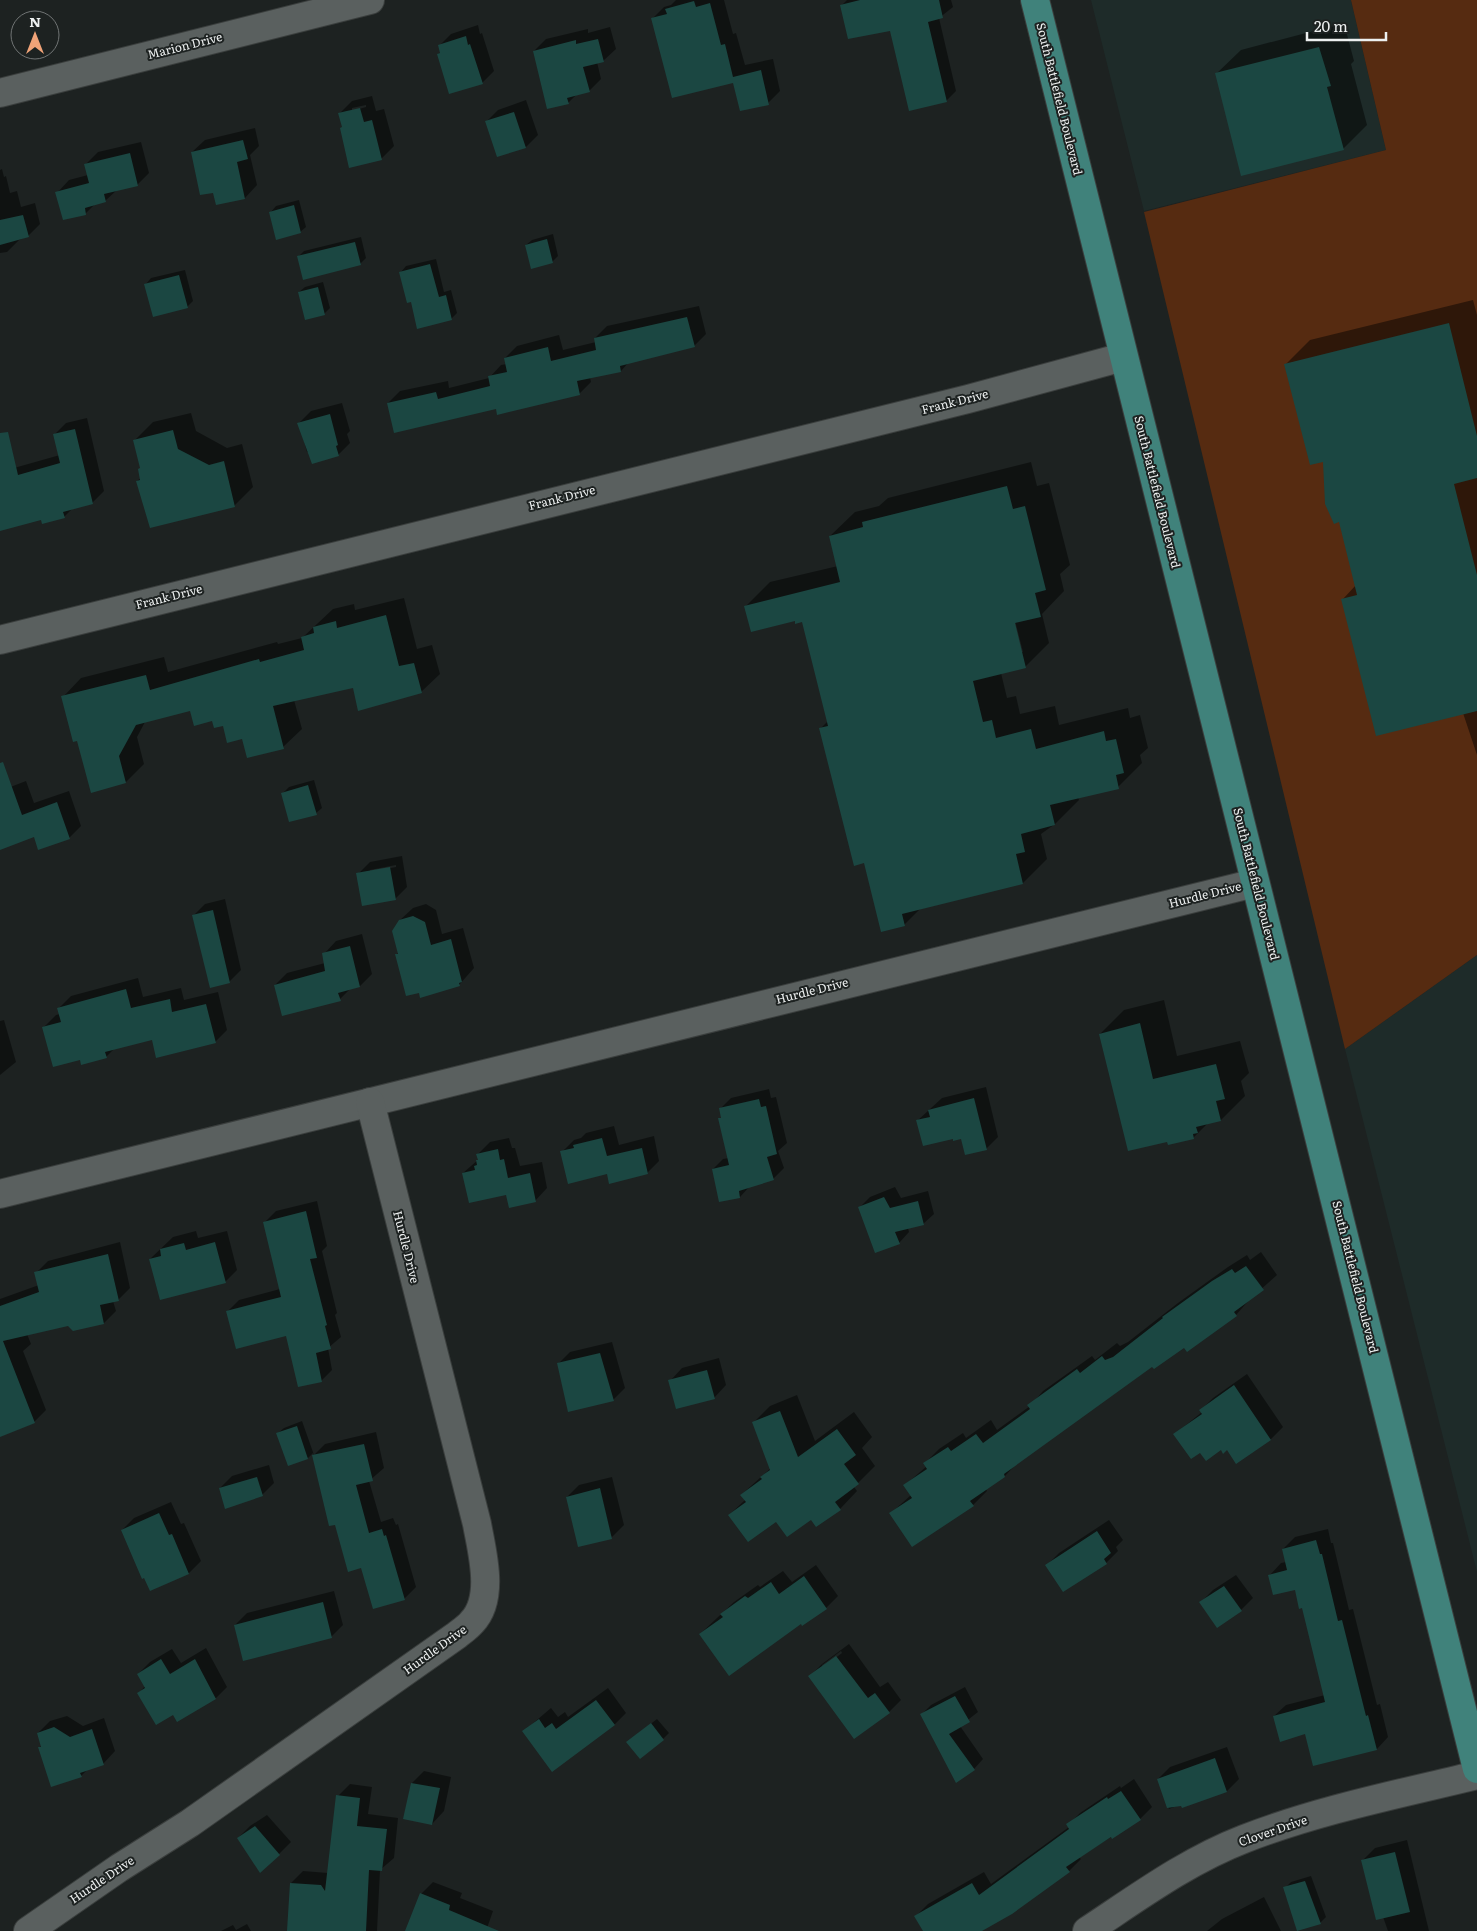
<svg xmlns="http://www.w3.org/2000/svg" width="1477" height="1931" font-family="Literata,serif">
  <rect width="100%" height="100%" fill="#1d2221"/>
  <g fill="#1e2b29">
    <polygon points="1091,0 1351,0 1386,150 1144,211"/>
    <polygon points="1477,955 1477,1572 1345,1049"/>
  </g>
  <polygon fill="#562b11" points="1351,0 1477,0 1477,955 1345,1049 1144,212 1386,150"/>
  <g fill="#0007" fill-rule="evenodd">
    <polygon points="676,0 724,0 733,34 736,33 745,65 773,59 780,91 768,103 734,81 652,19 664,7 671,5"/>
    <polygon points="847,0 951,0 953,7 939,18 956,91 946,101 891,29 842,5"/>
    <polygon points="1344,23 1354,61 1351,64 1367,125 1343,149 1216,74 1241,50"/>
    <polygon points="478,25 480,34 482,33 494,71 482,83 438,54 441,52 439,46 451,34"/>
    <polygon points="610,27 616,49 603,61 597,62 601,79 589,91 577,94 568,103 534,51 546,39 588,29 588,33"/>
    <path d="M 372,96 L 376,111 L 384,109 L 394,146 L 382,158 L 350,166 L 340,113 L 352,101 ZM 366,105 L 366,107 L 352,111 L 352,108 Z"/>
    <polygon points="526,100 538,135 526,147 486,122 498,110"/>
    <polygon points="255,128 259,146 250,155 257,185 245,198 214,191 192,152 205,140"/>
    <polygon points="141,142 149,173 137,185 117,190 105,201 95,204 86,213 57,193 69,180 88,175 86,164 98,152"/>
    <polygon points="2,169 4,177 6,176 10,193 17,191 21,207 35,203 40,224 28,236 19,240 7,252 0,253 0,170"/>
    <polygon points="299,200 306,227 300,232 271,212 276,206"/>
    <polygon points="553,234 558,256 552,262 526,245 532,240"/>
    <polygon points="361,237 366,258 360,264 299,256 304,251"/>
    <polygon points="436,259 444,292 451,290 457,313 451,319 412,300 401,272 406,266"/>
    <polygon points="185,270 193,301 187,307 146,284 151,278"/>
    <polygon points="323,282 330,308 324,314 299,292 305,287"/>
    <polygon points="1473,300 1477,315 1477,755 1463,713 1343,599 1356,585 1325,460 1286,364 1310,340"/>
    <polygon points="699,306 706,334 694,346 629,362 621,371 590,377 591,382 579,394 496,407 388,403 400,391 448,381 449,388 489,378 501,365 507,364 505,358 517,346 559,335 563,350 596,342 595,338 607,326"/>
    <polygon points="342,403 350,431 347,434 350,443 338,455 307,452 299,423 311,411"/>
    <polygon points="191,413 196,431 227,448 242,444 253,487 234,506 137,481 141,478 141,468 134,441 153,422"/>
    <polygon points="87,418 104,491 92,503 72,509 64,517 42,518 0,530 0,487 14,468 60,455 54,435 66,423"/>
    <path d="M 1031,462 L 1037,486 L 1049,483 L 1070,565 L 1060,574 L 1064,591 L 1042,614 L 1049,643 L 1025,667 L 1001,673 L 1007,698 L 1016,696 L 1020,714 L 1055,706 L 1059,725 L 1128,708 L 1130,718 L 1140,715 L 1148,748 L 1140,755 L 1142,763 L 1118,787 L 1078,797 L 1079,800 L 1055,824 L 1041,834 L 1047,859 L 1023,883 L 920,909 L 904,925 L 865,862 L 821,728 L 828,721 L 803,620 L 746,606 L 770,582 L 838,566 L 830,536 L 855,512 L 879,506 L 888,498 ZM 1012,617 L 1014,617 L 1023,652 L 1020,652 Z"/>
    <polygon points="404,598 417,649 432,645 440,674 421,692 354,687 294,700 302,729 283,747 243,737 224,725 191,709 145,722 137,737 144,764 126,782 78,739 63,697 81,678 164,657 168,672 277,642 278,644 302,638 333,609 354,604 355,610"/>
    <polygon points="314,780 322,808 316,813 283,793 289,787"/>
    <polygon points="26,781 34,803 69,791 81,826 69,838 35,835 0,848 0,791"/>
    <path d="M 402,856 L 407,887 L 395,899 L 358,874 L 370,862 ZM 396,865 L 396,867 L 370,872 L 370,870 Z"/>
    <polygon points="225,899 241,970 229,982 193,916 205,904"/>
    <polygon points="426,904 436,910 442,934 463,928 474,968 459,985 419,991 396,955 399,952 400,920 413,908"/>
    <polygon points="362,934 372,974 360,986 351,988 340,999 275,985 287,973 325,963 324,954 336,941"/>
    <polygon points="138,978 143,997 181,988 184,1000 218,992 227,1030 215,1042 152,1039 114,1049 106,1057 81,1058 44,1027 56,1015 60,1014 59,1008 71,996"/>
    <polygon points="1164,1000 1177,1056 1240,1041 1249,1073 1241,1081 1245,1096 1221,1120 1208,1123 1193,1138 1100,1034 1124,1010"/>
    <polygon points="4,1020 16,1062 0,1075 0,1021"/>
    <polygon points="986,1087 998,1137 986,1149 917,1121 942,1098"/>
    <polygon points="769,1089 771,1098 776,1097 787,1143 778,1151 784,1168 773,1179 750,1186 740,1197 713,1169 723,1159 729,1158 720,1119 722,1116 720,1109 731,1098"/>
    <polygon points="614,1126 619,1145 654,1136 659,1161 647,1173 608,1172 562,1152 574,1140 581,1138 586,1133"/>
    <polygon points="509,1138 512,1148 515,1148 520,1166 542,1162 547,1188 535,1201 507,1194 463,1173 479,1159 478,1154 490,1142"/>
    <polygon points="895,1187 901,1198 928,1191 934,1214 923,1224 908,1228 909,1232 899,1243 859,1208 870,1197"/>
    <polygon points="317,1201 327,1246 322,1251 337,1313 335,1315 341,1337 328,1348 332,1370 321,1381 287,1334 228,1311 239,1300 280,1289 265,1222 276,1211"/>
    <polygon points="196,1231 198,1238 227,1231 237,1270 225,1282 150,1259 173,1237"/>
    <polygon points="120,1242 130,1288 118,1300 113,1301 116,1311 104,1323 68,1325 27,1334 31,1344 23,1351 46,1410 34,1422 0,1426 0,1299 39,1285 36,1273 48,1261"/>
    <polygon points="1261,1252 1277,1275 1250,1299 1236,1315 1187,1350 1185,1346 1153,1365 1018,1462 1005,1476 986,1489 987,1491 973,1505 890,1514 911,1495 905,1485 927,1466 925,1463 939,1449 963,1433 966,1438 991,1420 997,1430 1030,1406 1043,1391 1092,1356 1095,1360 1117,1343 1120,1346 1128,1342 1178,1303 1228,1267 1247,1255 1250,1260"/>
    <polygon points="612,1342 625,1388 613,1400 558,1364 570,1352"/>
    <polygon points="719,1358 726,1385 714,1398 670,1381 682,1368"/>
    <polygon points="1247,1374 1283,1427 1271,1439 1237,1462 1228,1449 1201,1451 1175,1434 1202,1412 1201,1410 1213,1398"/>
    <polygon points="797,1395 815,1441 854,1412 872,1437 862,1448 875,1466 854,1487 857,1491 840,1509 817,1525 811,1518 777,1520 729,1515 745,1500 741,1495 771,1468 753,1423 770,1406"/>
    <polygon points="302,1421 314,1455 325,1444 376,1432 384,1468 369,1481 381,1522 393,1518 396,1525 398,1524 416,1587 404,1599 362,1567 336,1523 330,1525 313,1453 308,1458 278,1433 284,1428"/>
    <polygon points="269,1465 274,1483 262,1495 220,1488 232,1476"/>
    <polygon points="612,1477 624,1525 612,1537 567,1497 579,1485"/>
    <polygon points="171,1502 181,1524 184,1523 201,1561 189,1573 151,1590 122,1530 134,1518"/>
    <polygon points="1109,1520 1123,1540 1116,1547 1118,1551 1106,1563 1047,1565 1059,1553"/>
    <polygon points="1328,1529 1331,1543 1333,1543 1349,1610 1353,1609 1377,1705 1380,1704 1388,1737 1377,1749 1306,1733 1274,1716 1286,1705 1325,1695 1303,1607 1296,1588 1270,1575 1281,1563 1286,1562 1283,1549 1295,1537"/>
    <polygon points="816,1565 838,1596 826,1608 802,1624 801,1622 700,1634 734,1602 758,1585 760,1587 783,1571 792,1582"/>
    <polygon points="1236,1575 1253,1598 1241,1610 1201,1602 1213,1590"/>
    <polygon points="334,1591 343,1625 331,1637 235,1625 247,1613"/>
    <path d="M 849,1644 L 880,1687 L 888,1682 L 901,1700 L 889,1712 L 810,1676 L 822,1664 ZM 841,1651 L 842,1653 L 822,1668 L 822,1665 Z"/>
    <polygon points="206,1648 227,1687 216,1698 173,1713 139,1693 145,1686 138,1674 150,1662 172,1649 181,1663"/>
    <polygon points="965,1687 978,1712 960,1726 983,1759 974,1769 922,1714 931,1705"/>
    <polygon points="608,1688 626,1713 614,1725 552,1770 524,1731 551,1708 558,1717 565,1712 568,1717"/>
    <polygon points="67,1716 83,1726 104,1718 115,1751 103,1764 88,1769 81,1776 39,1748 42,1745 38,1733 50,1721"/>
    <polygon points="657,1719 669,1733 663,1739 634,1737"/>
    <polygon points="1227,1747 1239,1779 1227,1791 1183,1807 1182,1804 1169,1809 1158,1779 1170,1767"/>
    <polygon points="424,1771 451,1777 444,1811 432,1824 412,1783"/>
    <polygon points="1134,1779 1152,1807 1140,1819 1079,1857 1081,1859 1069,1871 980,1931 924,1931 916,1916 928,1904 984,1872 991,1884 1069,1827 1068,1825 1080,1813 1120,1786 1121,1788"/>
    <polygon points="350,1784 372,1787 368,1814 398,1818 394,1858 380,1870 377,1931 289,1931 291,1883 303,1871 328,1873 338,1796"/>
    <polygon points="267,1815 291,1842 279,1854 238,1838 250,1826"/>
    <polygon points="1407,1840 1429,1931 1388,1931 1363,1860 1375,1848"/>
    <polygon points="1311,1876 1326,1917 1320,1923 1285,1888 1291,1882"/>
    <polygon points="433,1882 462,1893 460,1898 493,1911 486,1931 406,1931 421,1894"/>
    <polygon points="1264,1897 1281,1931 1207,1931 1222,1919"/>
    <polygon points="247,1924 251,1931 221,1931 233,1925 236,1930"/>
  </g>
  <g fill="#1b4742">
    <polygon points="860,0 939,0 943,18 928,22 947,102 909,111 890,31 848,39 840,5"/>
    <polygon points="694,1 696,7 710,3 721,45 725,44 733,77 761,70 769,105 740,111 733,83 672,98 651,18 667,14 665,9"/>
    <polygon points="466,36 468,45 470,44 483,84 449,94 437,54 440,53 438,45"/>
    <polygon points="598,39 604,62 583,67 590,92 567,98 569,104 547,109 533,51 576,40 576,44"/>
    <polygon points="1319,47 1331,86 1327,87 1344,150 1241,176 1215,73"/>
    <polygon points="360,108 364,122 372,120 382,160 349,168 340,128 342,127 338,113"/>
    <polygon points="514,112 526,148 497,157 485,121"/>
    <polygon points="243,140 248,159 237,162 245,199 216,205 213,193 200,195 191,152"/>
    <polygon points="130,153 138,186 104,194 106,202 85,208 86,215 63,220 55,192 89,183 84,164"/>
    <polygon points="294,205 301,233 276,240 269,212"/>
    <polygon points="23,215 29,237 0,245 0,220"/>
    <polygon points="547,239 553,263 531,269 525,245"/>
    <polygon points="355,242 361,265 303,280 297,256"/>
    <polygon points="430,264 439,297 446,295 452,320 417,329 411,302 407,303 399,272"/>
    <polygon points="179,275 188,308 153,317 144,284"/>
    <polygon points="318,287 325,315 305,320 298,292"/>
    <polygon points="687,317 695,347 620,366 621,372 577,381 580,395 497,415 496,409 394,433 387,403 436,392 438,399 490,386 488,376 507,372 504,358 548,347 551,361 596,350 594,338"/>
    <polygon points="1449,323 1477,436 1477,478 1454,484 1477,575 1477,711 1376,736 1341,599 1357,595 1339,522 1334,524 1325,504 1323,462 1310,465 1284,364"/>
    <polygon points="330,414 338,445 336,446 339,456 312,464 297,423"/>
    <polygon points="75,429 93,504 63,512 65,518 42,524 41,520 0,531 0,433 8,432 18,475 60,463 53,434"/>
    <polygon points="173,430 178,449 209,465 224,461 235,507 150,528 136,481 140,480 138,469 140,468 133,440"/>
    <polygon points="1007,486 1013,509 1025,506 1046,590 1035,593 1041,617 1015,623 1026,668 973,681 983,722 992,720 996,738 1031,729 1036,749 1104,731 1106,741 1116,739 1124,773 1116,775 1119,789 1050,805 1055,825 1021,834 1025,852 1016,854 1023,884 902,914 905,926 881,932 864,863 854,866 819,728 828,726 802,622 795,624 795,621 751,632 744,606 840,582 829,536 863,527 862,522"/>
    <polygon points="386,615 399,666 414,663 422,693 358,711 353,688 273,706 284,749 247,758 242,739 227,743 223,726 214,728 212,721 194,726 190,711 136,725 119,756 126,783 91,793 77,741 73,742 61,696 146,675 150,690 259,659 260,662 304,650 301,637 314,633 313,627 336,621 337,628"/>
    <polygon points="3,762 22,815 57,802 70,839 38,850 34,837 0,850 0,763"/>
    <polygon points="308,785 317,815 289,822 281,793"/>
    <polygon points="390,867 396,900 362,906 356,873"/>
    <polygon points="213,910 230,983 210,988 192,915"/>
    <polygon points="413,916 425,922 431,945 451,939 462,982 459,983 460,986 420,998 419,993 406,996 395,954 398,954 392,931 399,920"/>
    <polygon points="350,946 360,987 338,993 341,1001 282,1016 274,985 325,971 322,953"/>
    <polygon points="126,989 131,1008 170,999 172,1012 206,1004 216,1043 156,1058 152,1040 105,1052 107,1058 81,1065 80,1060 53,1067 42,1027 61,1022 57,1008"/>
    <polygon points="1140,1023 1153,1079 1216,1064 1225,1099 1216,1101 1221,1121 1196,1127 1198,1133 1193,1134 1194,1139 1168,1145 1167,1142 1128,1151 1099,1034"/>
    <polygon points="974,1098 987,1150 965,1155 961,1139 953,1141 953,1139 923,1146 916,1120 930,1117 928,1110"/>
    <polygon points="759,1099 761,1107 766,1106 777,1154 767,1157 774,1180 739,1191 740,1198 719,1202 712,1169 729,1165 718,1118 721,1118 719,1108"/>
    <polygon points="602,1138 607,1156 642,1148 648,1174 609,1184 607,1174 568,1184 560,1151 574,1148 573,1145"/>
    <polygon points="498,1149 500,1160 504,1159 508,1178 530,1173 536,1202 509,1208 506,1195 469,1203 462,1173 475,1170 474,1166 477,1165 476,1160 478,1160 476,1154"/>
    <polygon points="884,1197 890,1208 918,1201 924,1225 895,1232 900,1244 875,1253 858,1207"/>
    <polygon points="306,1211 317,1258 310,1259 327,1325 325,1326 331,1349 316,1353 322,1382 298,1387 286,1336 236,1349 226,1311 281,1297 263,1222"/>
    <polygon points="215,1242 226,1283 160,1300 149,1259 161,1256 160,1249 184,1243 186,1250"/>
    <polygon points="108,1254 119,1301 100,1305 104,1324 73,1331 68,1326 3,1341 35,1423 0,1437 0,1306 39,1292 34,1272"/>
    <polygon points="1246,1266 1264,1290 1234,1312 1237,1316 1187,1352 1184,1348 1154,1369 1152,1367 1004,1474 1005,1477 970,1501 974,1506 912,1547 889,1513 912,1498 903,1485 927,1469 923,1463 948,1447 951,1451 976,1434 983,1443 1030,1409 1027,1405 1077,1369 1080,1373 1102,1356 1105,1360 1113,1357 1163,1318 1162,1317 1212,1281 1232,1269 1235,1273"/>
    <polygon points="600,1353 614,1401 568,1412 557,1363"/>
    <polygon points="707,1370 715,1399 676,1409 668,1380"/>
    <polygon points="1234,1385 1271,1440 1236,1464 1227,1450 1223,1454 1221,1450 1206,1461 1200,1453 1191,1459 1173,1434 1202,1414 1199,1410"/>
    <polygon points="780,1411 798,1457 837,1429 856,1455 844,1464 859,1484 835,1502 841,1510 816,1527 811,1520 787,1537 776,1522 748,1542 728,1515 746,1502 740,1495 762,1479 760,1477 770,1470 752,1422"/>
    <polygon points="297,1426 308,1459 288,1466 276,1433"/>
    <polygon points="364,1444 373,1481 356,1485 369,1533 382,1529 384,1536 386,1535 405,1600 373,1609 361,1568 348,1572 335,1525 329,1526 312,1455"/>
    <polygon points="257,1477 263,1496 225,1509 219,1488"/>
    <polygon points="600,1488 612,1539 578,1547 566,1497"/>
    <polygon points="159,1513 169,1535 172,1534 189,1574 150,1591 144,1578 142,1579 121,1530"/>
    <polygon points="1097,1531 1111,1553 1104,1559 1107,1564 1063,1592 1045,1565"/>
    <polygon points="1316,1540 1320,1554 1322,1554 1338,1621 1342,1620 1366,1716 1368,1715 1377,1750 1313,1766 1305,1734 1280,1742 1273,1716 1325,1702 1302,1608 1299,1609 1295,1590 1273,1595 1268,1575 1287,1570 1282,1549"/>
    <polygon points="804,1576 827,1609 802,1626 801,1624 729,1676 699,1634 723,1617 720,1614 745,1596 748,1598 771,1582 779,1594"/>
    <polygon points="1224,1586 1242,1611 1217,1628 1199,1602"/>
    <polygon points="323,1602 332,1638 243,1661 234,1625"/>
    <polygon points="836,1656 868,1698 875,1693 890,1713 854,1739 808,1676"/>
    <polygon points="161,1659 170,1674 195,1659 216,1699 177,1722 173,1715 156,1725 137,1693 145,1688 137,1674"/>
    <polygon points="955,1696 970,1722 949,1734 975,1770 956,1783 920,1714"/>
    <polygon points="596,1700 615,1725 552,1772 522,1731 539,1719 545,1728 552,1723 556,1729"/>
    <polygon points="651,1723 664,1740 640,1759 626,1742"/>
    <polygon points="54,1727 70,1737 92,1729 104,1765 80,1773 82,1777 51,1787 38,1747 41,1747 37,1733"/>
    <polygon points="1215,1758 1227,1792 1182,1808 1181,1806 1167,1808 1157,1779"/>
    <polygon points="411,1783 440,1788 432,1825 403,1819"/>
    <polygon points="1121,1791 1141,1820 1112,1839 1111,1837 1066,1867 1070,1872 1012,1914 982,1931 923,1931 914,1916 972,1883 979,1895 1069,1829 1066,1824 1107,1797 1108,1799"/>
    <polygon points="336,1795 360,1798 357,1826 387,1829 382,1871 369,1870 366,1931 287,1931 290,1883 321,1885 325,1891"/>
    <polygon points="255,1826 280,1855 260,1873 237,1838"/>
    <polygon points="1395,1852 1410,1912 1376,1920 1361,1860"/>
    <polygon points="1305,1881 1321,1924 1297,1931 1283,1887"/>
    <polygon points="420,1893 450,1905 449,1910 499,1931 405,1931"/>
  </g>
  <g fill="none" stroke-linecap="round" stroke-linejoin="round">
    <defs>
      <g id="street">
        <polyline points="0,93 370,0"/>
        <polyline points="0,640 968,399 1123,357"/>
        <polyline points="0,1194 1255,883"/>
        <path d="M 28,1931 L 119,1868 L 190,1823 L 457,1635 C 462,1631 468,1627 472,1622 C 495,1598 482,1552 477,1524 L 370,1102"/>
        <path d="M 1087,1931 C 1137,1898 1187,1861 1244,1839 C 1318,1810 1399,1794 1477,1775"/>
      </g>
      <polyline id="primary" points="1035,0 1477,1769"/>
    </defs>
    <use href="#street" stroke="#3a3e3d" stroke-width="30"/>
    <use href="#primary" stroke="#3a3e3d" stroke-width="30"/>
    <use href="#street" stroke="#5a605f" stroke-width="28"/>
    <use href="#primary" stroke="#40827b" stroke-width="28"/>
  </g>
  <g text-anchor="middle" stroke-width="4" stroke-linejoin="round" paint-order="stroke">
    <g font-size="12" fill="#edf0f0" stroke="#1d2221">
      <text transform="translate(185 46) rotate(-14)" y="4">Marion Drive</text>
      <text transform="translate(1059 99) rotate(76)" y="4">South Battlefield Boulevard</text>
      <text transform="translate(955 402) rotate(-14)" y="4">Frank Drive</text>
      <text transform="translate(1157 492) rotate(76)" y="4">South Battlefield Boulevard</text>
      <text transform="translate(562 498) rotate(-14)" y="4">Frank Drive</text>
      <text transform="translate(169 597) rotate(-14)" y="4">Frank Drive</text>
      <text transform="translate(1256 884) rotate(76)" y="4">South Battlefield Boulevard</text>
      <text transform="translate(1205 895) rotate(-14)" y="4">Hurdle Drive</text>
      <text transform="translate(812 991) rotate(-14)" y="4">Hurdle Drive</text>
      <text transform="translate(406 1247) rotate(76)" y="4">Hurdle Drive</text>
      <text transform="translate(1355 1277) rotate(76)" y="4">South Battlefield Boulevard</text>
      <text transform="translate(435 1650) rotate(-36)" y="4">Hurdle Drive</text>
      <text transform="translate(1273 1831) rotate(-19)" y="4">Clover Drive</text>
      <text transform="translate(102 1880) rotate(-34)" y="4">Hurdle Drive</text>
    </g>
  </g>
  <g transform="translate(35 35)"><circle r="24" fill="#1d2221" stroke="#707474"/>
  <path d="M0-4L9 19L0 12L-9 19Z" fill="#f0a378"/>
  <text y="-8" font-size="14" font-weight="bold" text-anchor="middle" fill="#edf0f0">N</text>
  </g>
  <path d="M1307 32v8h79v-8" fill="none" stroke="#edf0f0" stroke-width="2.5"/>
  <text x="1314" y="32" font-size="15" fill="#edf0f0" stroke="#1d2221" stroke-width="4" paint-order="stroke">20 m</text>
</svg>
